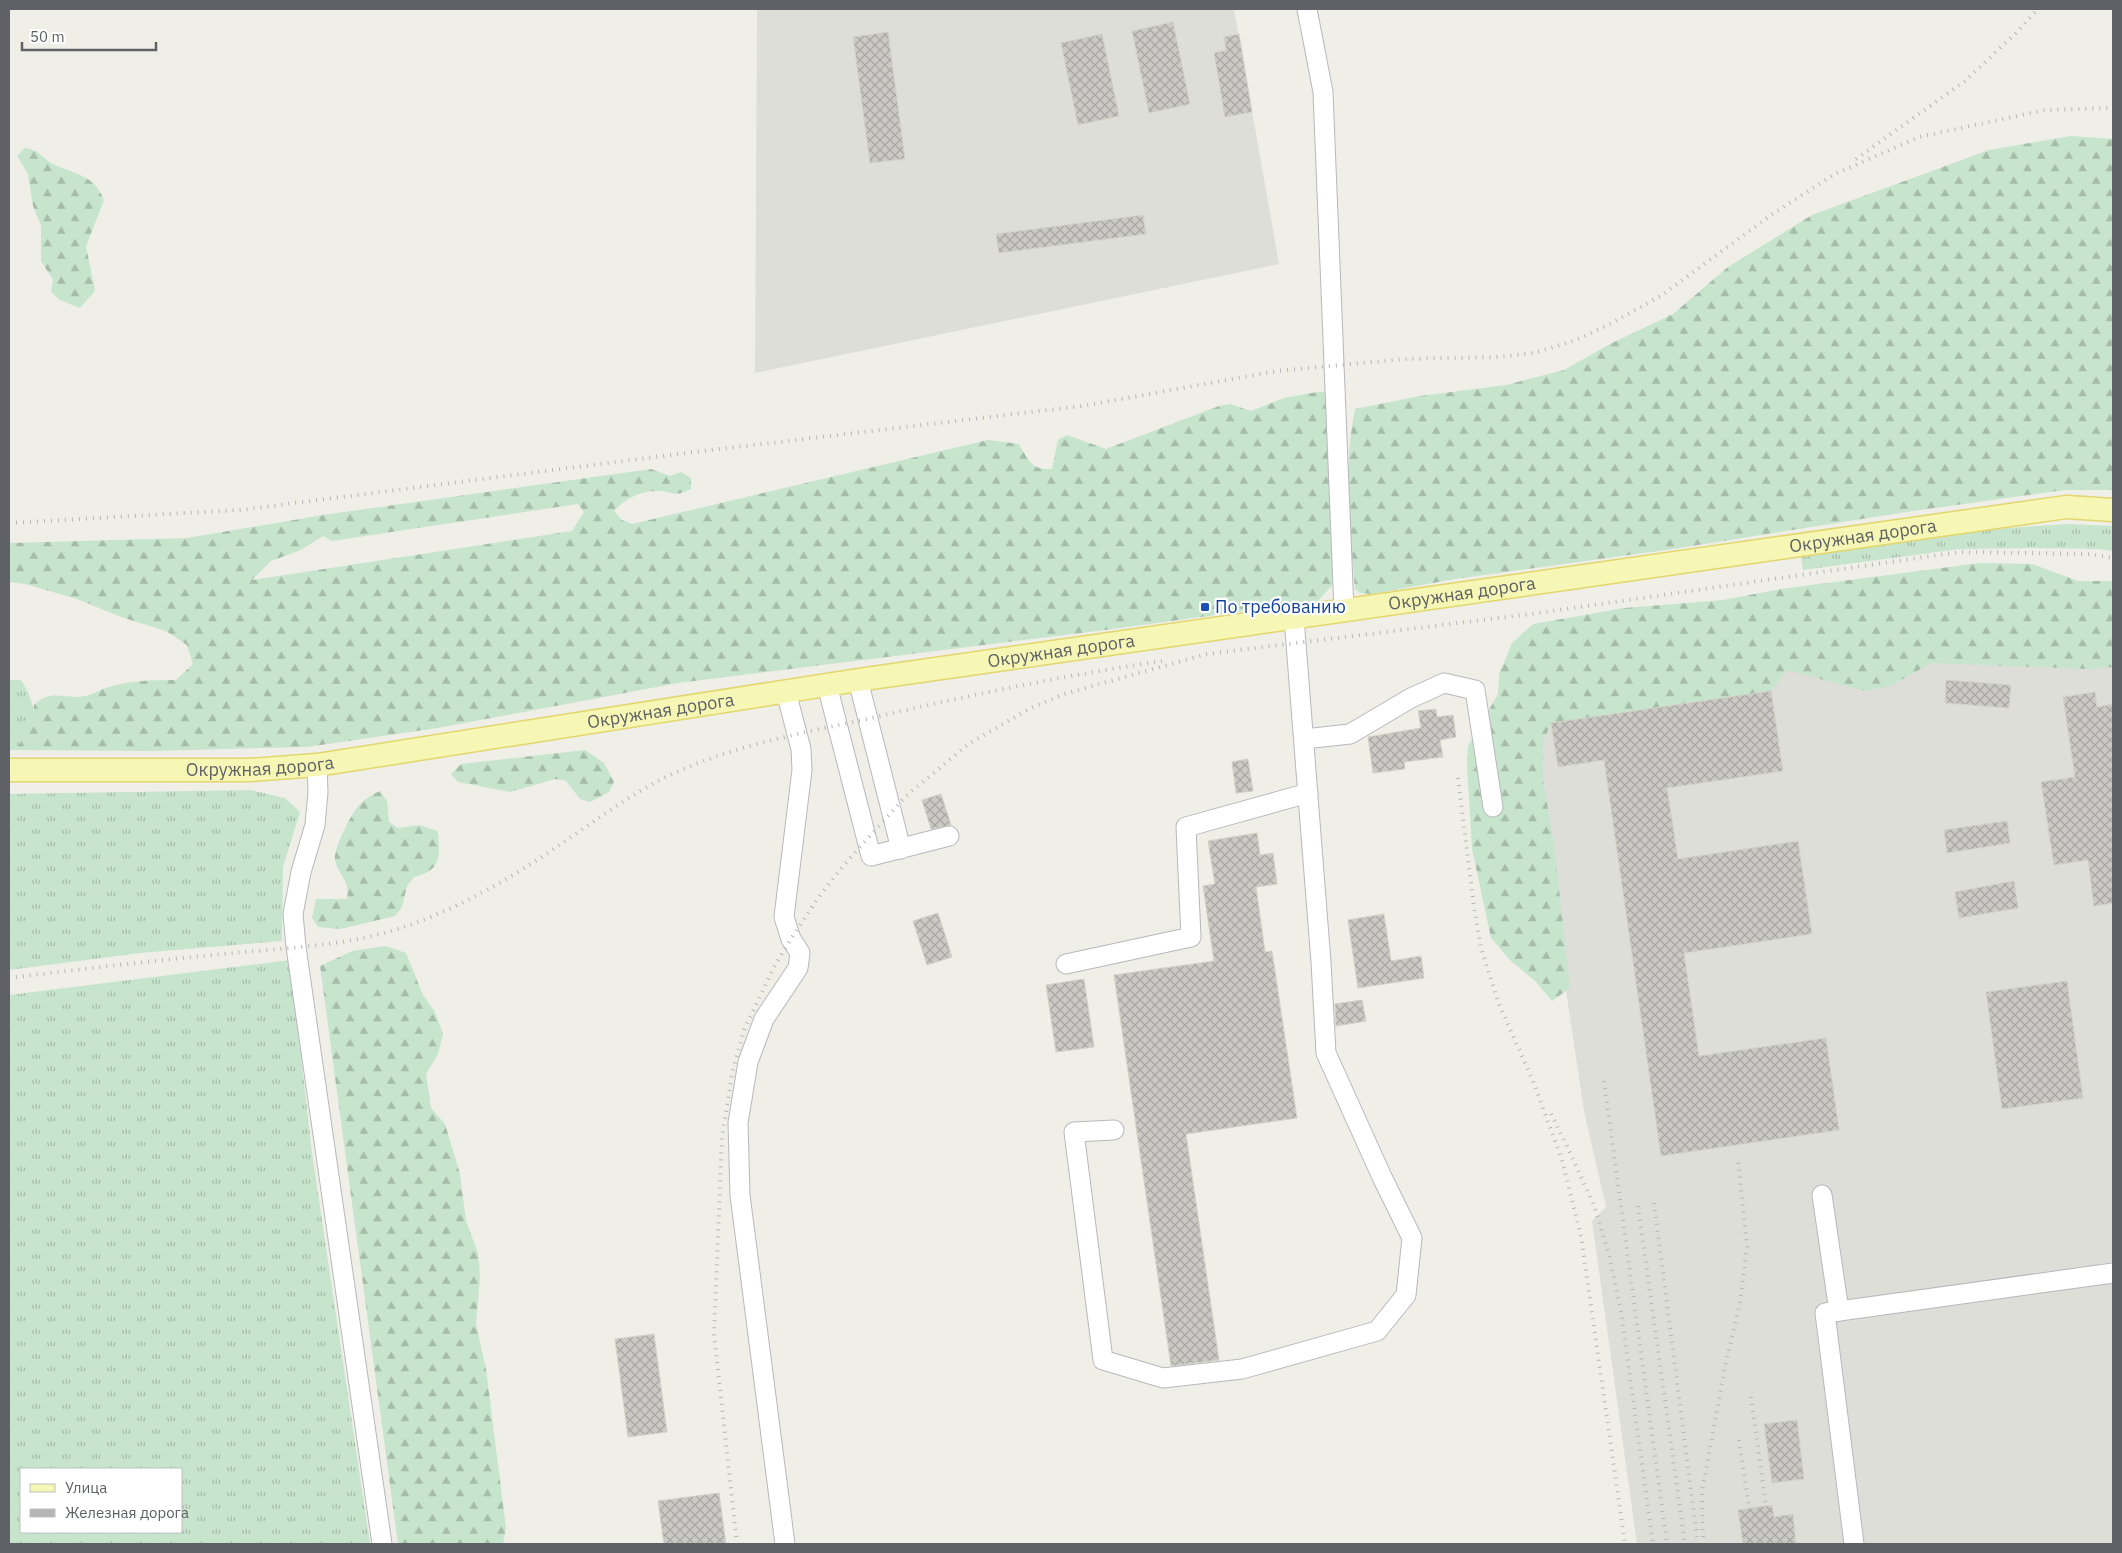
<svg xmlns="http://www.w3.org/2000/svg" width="2122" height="1553" font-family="'IBM Plex Sans',sans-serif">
  <defs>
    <pattern id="grass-tufts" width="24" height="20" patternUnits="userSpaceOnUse" patternTransform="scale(1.25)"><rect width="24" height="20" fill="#c7e4cc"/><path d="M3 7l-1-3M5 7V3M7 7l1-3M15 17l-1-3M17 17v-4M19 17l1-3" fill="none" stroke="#a5bca9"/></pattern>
    <pattern id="forest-firs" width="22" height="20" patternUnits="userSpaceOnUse" patternTransform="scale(1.25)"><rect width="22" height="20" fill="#c7e4cc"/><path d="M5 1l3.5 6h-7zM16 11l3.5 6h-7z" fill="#a5bca9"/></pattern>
    <pattern id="building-cross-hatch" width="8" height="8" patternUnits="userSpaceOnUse" patternTransform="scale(1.25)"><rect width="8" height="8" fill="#cbc9c4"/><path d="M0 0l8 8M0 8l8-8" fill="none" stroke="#a8a7a3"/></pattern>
  </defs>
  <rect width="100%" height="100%" fill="#efefe8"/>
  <g fill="#deded9">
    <polygon points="757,9 1234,9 1279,264 755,373"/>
    <polygon points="1515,651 2113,664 2113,1544 1637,1544 1592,1221 1606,1207 1584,1111"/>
  </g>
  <g fill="url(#grass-tufts)" fill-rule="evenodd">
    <polygon points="2068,524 2113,526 2113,551 2099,549 2036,548 1959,549 1803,570 1801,556 1994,529"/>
    <path d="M 9,680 L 21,680 C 32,697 39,716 28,736 C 25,741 18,746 14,750 L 9,750 Z"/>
    <polygon points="251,790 285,798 300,812 283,867 282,941 140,953 9,970 9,794"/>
    <path d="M 290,960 L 312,1153 L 370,1544 L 9,1544 L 9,995 ZM 21,1469 L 181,1469 L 181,1532 L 21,1532 Z"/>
  </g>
  <g fill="url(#forest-firs)" fill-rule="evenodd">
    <path d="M 2071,136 L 2113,139 L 2113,490 L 2065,490 L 1906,512 L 1673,549 L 1455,579 L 1372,594 L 1360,593 L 1355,589 C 1350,529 1343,468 1355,409 L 1420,396 L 1506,385 L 1564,370 L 1610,344 L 1673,314 L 1728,267 L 1812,215 L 1989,150 Z"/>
    <path d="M 25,148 C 42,151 42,159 55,165 C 77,175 94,175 104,200 L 86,246 L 95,291 L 80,308 L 60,300 L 51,292 L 53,280 L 41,261 L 41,226 L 33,206 L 28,174 L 17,156 Z"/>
    <path d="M 1317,392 L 1330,392 L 1339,578 L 1318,601 L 1113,629 L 678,683 L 438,728 L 307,747 L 151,751 L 14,750 C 29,734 32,727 34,705 C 52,688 65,700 85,696 C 91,695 97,691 103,689 C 129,680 149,680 176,680 L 193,664 L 187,645 L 166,631 L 121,617 L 77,599 L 25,584 L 9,582 L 9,543 L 187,538 L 323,515 L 651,469 L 670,476 L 681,472 L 691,478 L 691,489 C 671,499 674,490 656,491 C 641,491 624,499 614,511 L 622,520 L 632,524 L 988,440 L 1019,444 C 1029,461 1031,470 1052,469 L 1058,440 L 1067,435 L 1106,449 L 1219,406 L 1230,404 L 1251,411 L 1284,398 ZM 578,504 L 584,512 L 572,531 L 252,580 L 271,561 L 301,550 L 323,536 L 332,541 Z"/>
    <polygon points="1980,563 2032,564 2078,581 2113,581 2113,667 2088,669 1931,663 1891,686 1865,691 1787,670 1771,691 1552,723 1543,740 1543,780 1554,844 1570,988 1552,1001 1536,982 1511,961 1491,938 1472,849 1467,766 1468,746 1498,694 1499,674 1512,643 1533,624 1624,608 1723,600 1781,589"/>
    <polygon points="585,750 604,763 614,782 609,792 590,802 580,799 566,781 555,779 510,792 458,782 451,774 461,764"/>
    <path d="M 380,791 L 387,801 L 389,822 L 398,828 L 419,825 L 438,831 C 440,857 442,870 414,877 L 407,886 L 402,907 L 395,916 L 340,929 L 318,927 L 312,918 L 316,899 L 347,899 C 351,880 337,875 335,859 C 334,848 349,819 356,809 C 362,801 371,795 380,791 Z"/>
    <polygon points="386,946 406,953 423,995 435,1012 443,1034 438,1054 426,1074 431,1108 445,1124 460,1174 466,1221 478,1253 480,1276 476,1324 486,1369 506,1528 503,1544 398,1544 320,966 352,951"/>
  </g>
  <g fill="url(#building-cross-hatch)" stroke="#d3d2c6">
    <polygon points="1173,22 1190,104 1149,113 1132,31"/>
    <polygon points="888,32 905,159 870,163 853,37"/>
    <polygon points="1102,34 1119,116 1078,125 1061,43"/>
    <polygon points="1239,34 1252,112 1225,117 1214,53 1226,50 1224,37"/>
    <polygon points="1143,215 1146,234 999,253 996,234"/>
    <polygon points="1946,680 2011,685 2009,708 1945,703"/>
    <polygon points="1771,691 1783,771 1667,788 1678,859 1798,841 1812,934 1684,953 1699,1056 1826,1038 1839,1130 1661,1156 1604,760 1558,767 1551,723"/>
    <polygon points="2095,692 2097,707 2113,704 2113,903 2094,906 2088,860 2054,865 2041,782 2075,777 2063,697"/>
    <polygon points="1436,709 1437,717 1453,715 1456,737 1440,740 1443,757 1404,762 1405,769 1373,773 1368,737 1421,728 1418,711"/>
    <polygon points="1248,759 1253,791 1236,793 1232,762"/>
    <polygon points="941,794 951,825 931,829 922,800"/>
    <polygon points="2007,821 2010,843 1947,853 1944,830"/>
    <polygon points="1257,833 1260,855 1273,853 1277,884 1256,887 1265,952 1272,951 1297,1118 1186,1134 1219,1360 1171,1366 1114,975 1214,961 1203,886 1215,884 1208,841"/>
    <polygon points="2014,881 2018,908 1959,918 1955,892"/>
    <polygon points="938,913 952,957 927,965 913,921"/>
    <polygon points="1384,914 1391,961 1421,956 1424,978 1358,988 1348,920"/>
    <polygon points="1084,979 1094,1047 1056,1052 1046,985"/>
    <polygon points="2067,981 2083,1098 2002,1109 1986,992"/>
    <polygon points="1362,1000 1366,1021 1336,1026 1335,1004"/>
    <polygon points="654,1334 667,1432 628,1437 615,1339"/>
    <polygon points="1797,1420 1804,1479 1772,1483 1764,1424"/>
    <polygon points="719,1493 726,1544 664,1544 658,1501"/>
    <polygon points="1772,1505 1774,1517 1793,1514 1796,1544 1743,1544 1738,1510"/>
  </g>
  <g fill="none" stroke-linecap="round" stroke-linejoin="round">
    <defs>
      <g id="minor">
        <polyline points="1307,9 1323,92 1344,611"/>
        <polyline points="858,680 901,849"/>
        <polyline points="827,685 871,856 949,836"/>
        <polyline points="1304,739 1350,734 1411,698 1444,683 1475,690 1493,807"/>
        <polyline points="317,765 318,792 315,825 301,872 293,914 296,947 382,1544"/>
        <polyline points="1066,964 1191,937 1186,827 1308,793"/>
        <polyline points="1114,1130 1074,1132 1103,1360 1163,1378 1242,1369 1377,1331 1406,1295 1412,1238 1382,1177 1326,1053 1321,962 1294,618"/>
        <polyline points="1822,1195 1839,1311"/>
        <polyline points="785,1544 740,1195 738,1123 748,1062 764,1019 798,968 800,953 791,939 784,917 802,770 801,749 786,692"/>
        <polyline points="1854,1544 1825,1313 2113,1273"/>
      </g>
      <g id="major">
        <path id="s1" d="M 9,770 L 250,770 L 317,765 L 858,680 L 2066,507 L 2113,510"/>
      </g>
    </defs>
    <use href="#minor" stroke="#b7b8bc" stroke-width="21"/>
    <use href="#major" stroke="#e2d66d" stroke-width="25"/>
    <use href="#minor" stroke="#fff" stroke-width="19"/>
    <use href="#major" stroke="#f6f6b5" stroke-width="22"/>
    <g stroke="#b5b5b6" stroke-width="4" stroke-dasharray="1 6" stroke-linecap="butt">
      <polyline points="1856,159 1965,81 2017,32 2038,9"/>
      <polyline points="9,523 240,510 686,453 1082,406 1277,371 1404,359 1499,357 1534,353 1576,340 1612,323 1662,295 1771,215 1835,174 1919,137 2045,110 2113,108"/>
      <polyline points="1458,778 1474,907 1481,948 1499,1004 1533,1081 1562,1160 1581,1236 1625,1544"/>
      <path d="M 9,978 C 83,969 158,960 233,953 C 289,948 354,945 407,926 C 458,908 508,880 552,850 C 588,826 622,800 660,780 C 727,746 803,733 876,717 C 971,695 1066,675 1163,661"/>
      <polyline points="1604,1081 1667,1544"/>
      <polyline points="1551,1114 1566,1144 1594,1205 1609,1255 1621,1311 1653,1544"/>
      <polyline points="1654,1203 1697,1537"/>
      <polyline points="1638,1206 1685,1544"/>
      <polyline points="1751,1397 1766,1506"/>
      <polyline points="1739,1440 1749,1508"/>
      <polyline points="737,1544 714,1334 722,1137 732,1074 744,1030 774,967 791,939 816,901 843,866 905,797 967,745 1031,708 1064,694 1207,654 1531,614 1960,552 2090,554 2113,558"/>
      <polyline points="1703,1544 1702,1492 1726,1362 1740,1303 1747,1247 1738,1159"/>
    </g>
  </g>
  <rect fill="#1a4fb4" stroke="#fff" stroke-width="2" x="1200" y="602" width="10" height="10" rx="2.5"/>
  <g text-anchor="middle" stroke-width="4.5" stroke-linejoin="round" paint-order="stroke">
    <g font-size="18" fill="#5f6166" stroke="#fff">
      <text dy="6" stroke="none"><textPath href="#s1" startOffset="1871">Окружная дорога</textPath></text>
      <text dy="6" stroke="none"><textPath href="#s1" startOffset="1466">Окружная дорога</textPath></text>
      <text dy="6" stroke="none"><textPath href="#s1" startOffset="1061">Окружная дорога</textPath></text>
      <text dy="6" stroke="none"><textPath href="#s1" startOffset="656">Окружная дорога</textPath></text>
      <text dy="6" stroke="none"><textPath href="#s1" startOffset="251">Окружная дорога</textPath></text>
    </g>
    <g font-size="18" fill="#164399" stroke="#fff" text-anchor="start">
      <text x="1215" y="613">По требованию</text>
    </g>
  </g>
  <rect width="2122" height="1553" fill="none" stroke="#5f6166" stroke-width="20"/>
  <rect x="20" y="1468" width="162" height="65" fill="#ffffff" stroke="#bfc0c2"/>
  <rect x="30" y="1484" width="25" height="8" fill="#f6f6b5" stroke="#bfc0c2"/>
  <text x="65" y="1493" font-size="15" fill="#5f6166">Улица</text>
  <rect x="30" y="1509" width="25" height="8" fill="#b5b5b6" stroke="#bfc0c2"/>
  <text x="65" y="1518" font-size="15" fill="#5f6166">Железная дорога</text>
  <path d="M22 42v8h134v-8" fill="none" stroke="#5f6166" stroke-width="2.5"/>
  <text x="30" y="42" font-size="15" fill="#5f6166" stroke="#ffffff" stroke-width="4" paint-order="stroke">50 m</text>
</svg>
